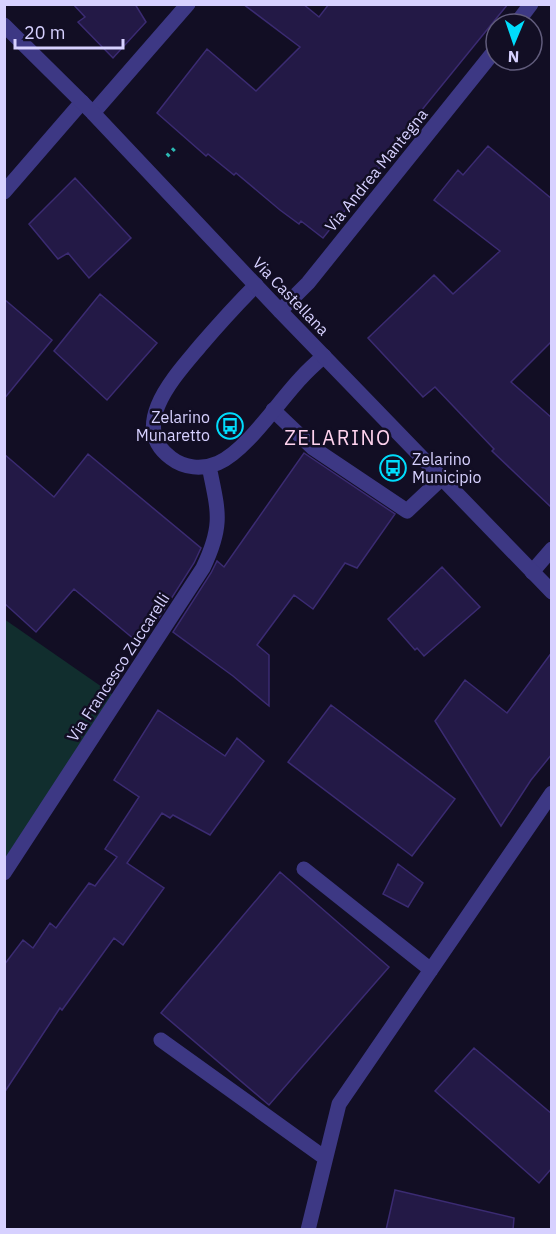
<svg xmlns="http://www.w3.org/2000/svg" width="556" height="1234" font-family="'IBM Plex Sans',sans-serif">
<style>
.green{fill:#112e2e}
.building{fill:#231946;stroke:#3b2b72;stroke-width:1.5}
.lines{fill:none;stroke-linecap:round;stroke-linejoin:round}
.path{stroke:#2cb8b3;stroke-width:4;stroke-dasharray:3 4.5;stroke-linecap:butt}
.service{stroke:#3d3884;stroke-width:15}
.minor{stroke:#3d3884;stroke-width:15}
.tertiary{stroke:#3d3884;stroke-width:15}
.labels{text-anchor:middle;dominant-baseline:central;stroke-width:5;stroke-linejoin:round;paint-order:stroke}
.street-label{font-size:16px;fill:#d7d1ff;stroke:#120e24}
.poi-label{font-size:16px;fill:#d7d1ff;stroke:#120e24;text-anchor:end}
.quarter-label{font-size:20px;letter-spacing:1.5px;fill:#ffd3ee;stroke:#120e24}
</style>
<rect width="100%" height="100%" fill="#120e24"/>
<path class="green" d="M 4,619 L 115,696 L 5,872 Z"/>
<path class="building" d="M 73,4 L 135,4 L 146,22 L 113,58 L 78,22 L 85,17 Z
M 243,4 L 303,4 L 319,17 L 329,4 L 508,4 L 377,165 L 380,167 L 323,238 L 301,221 L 299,224 L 280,210 L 236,173 L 234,175 L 208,154 L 206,156 L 157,113 L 207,49 L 256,91 L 300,47 Z
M 488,146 L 552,199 L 552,341 L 511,382 L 552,418 L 552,508 L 492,451 L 494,449 L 435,387 L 423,397 L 368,338 L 434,275 L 453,294 L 500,251 L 434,200 L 458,170 L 463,175 Z
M 75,178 L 131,238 L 89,278 L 68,253 L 58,259 L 29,224 Z
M 100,294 L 157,343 L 107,400 L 54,351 Z
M 4,299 L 52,340 L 4,399 Z
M 304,453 L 395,514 L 357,568 L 345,563 L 313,609 L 294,595 L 257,645 L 269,655 L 269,706 L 233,676 L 173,632 L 211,573 L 217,561 L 224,567 Z
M 4,454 L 54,497 L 88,454 L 201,548 L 194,563 L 157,621 L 153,618 L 135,640 L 74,589 L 36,632 L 4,603 Z
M 442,567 L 480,607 L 424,656 L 417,648 L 415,650 L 388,619 Z
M 552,652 L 552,754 L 531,780 L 501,826 L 435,721 L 465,680 L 507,713 Z
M 331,705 L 455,799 L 412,856 L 288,762 Z
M 158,710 L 225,756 L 237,738 L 264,761 L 210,835 L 173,815 L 170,818 L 162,813 L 127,863 L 164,888 L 123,945 L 114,938 L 62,1010 L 60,1008 L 4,1093 L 4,965 L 23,940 L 33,948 L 50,923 L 56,928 L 89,883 L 95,886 L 117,857 L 105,849 L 139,797 L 114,780 Z
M 398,864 L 423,883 L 408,907 L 383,894 Z
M 280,872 L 389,967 L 269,1105 L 161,1013 Z
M 474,1048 L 552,1114 L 552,1168 L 539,1183 L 435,1091 Z
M 395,1190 L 514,1218 L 513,1230 L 386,1230 Z"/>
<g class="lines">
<path class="path" d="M 167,156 L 176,147"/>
<path class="service" d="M 273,410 L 313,448 L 407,511 L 442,478"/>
<path class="minor" d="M 516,24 L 531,4
M 93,113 L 188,4
M 4,192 L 82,102
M 256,285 C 236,305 218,325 200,346 C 177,374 127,425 171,458 C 184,468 202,470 218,463 C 246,451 279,401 301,378 C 308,370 316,363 324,356
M 280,311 L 308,283 L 496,49
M 532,572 L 552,549
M 304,869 L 431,970
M 4,873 L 203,568 C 224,524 218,511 209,466
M 161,1040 L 325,1158
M 308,1230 L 339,1104 L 552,793"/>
<path class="tertiary" d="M 4,25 L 93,113 L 280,311 L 552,592"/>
</g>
<defs>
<g id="bus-ring" transform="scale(1.35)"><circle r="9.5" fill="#120e24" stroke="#00ddfc" stroke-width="1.5"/><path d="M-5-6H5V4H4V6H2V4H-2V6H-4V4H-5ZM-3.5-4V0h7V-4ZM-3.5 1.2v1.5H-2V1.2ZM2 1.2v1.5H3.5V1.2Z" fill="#00ddfc"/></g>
</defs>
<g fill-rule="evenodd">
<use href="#bus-ring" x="230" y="426"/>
<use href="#bus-ring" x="393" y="468"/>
</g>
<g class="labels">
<g class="street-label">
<text transform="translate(376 170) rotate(-51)">Via Andrea Mantegna</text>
<text transform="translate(291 296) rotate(46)">Via Castellana</text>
<text transform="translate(118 667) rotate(-57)">Via Francesco Zuccarelli</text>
</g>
<g class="poi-label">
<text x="210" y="417">Zelarino<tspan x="210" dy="18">Munaretto</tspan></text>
<text x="412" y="459" text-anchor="start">Zelarino<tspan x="412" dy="18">Municipio</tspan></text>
</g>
<g class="quarter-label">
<text x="338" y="437">ZELARINO</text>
</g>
</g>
<rect width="556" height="1234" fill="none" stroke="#d7d1ff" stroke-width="12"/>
<g transform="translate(514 42) rotate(182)"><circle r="28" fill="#120e24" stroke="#615c7c" stroke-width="1.5"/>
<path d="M0-4.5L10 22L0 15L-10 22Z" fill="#00ddfc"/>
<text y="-9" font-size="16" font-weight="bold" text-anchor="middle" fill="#d7d1ff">N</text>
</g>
<path d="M15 39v9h108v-9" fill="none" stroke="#d7d1ff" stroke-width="3"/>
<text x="24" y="39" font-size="18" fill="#d7d1ff" stroke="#120e24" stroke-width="4.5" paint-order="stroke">20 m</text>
</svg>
